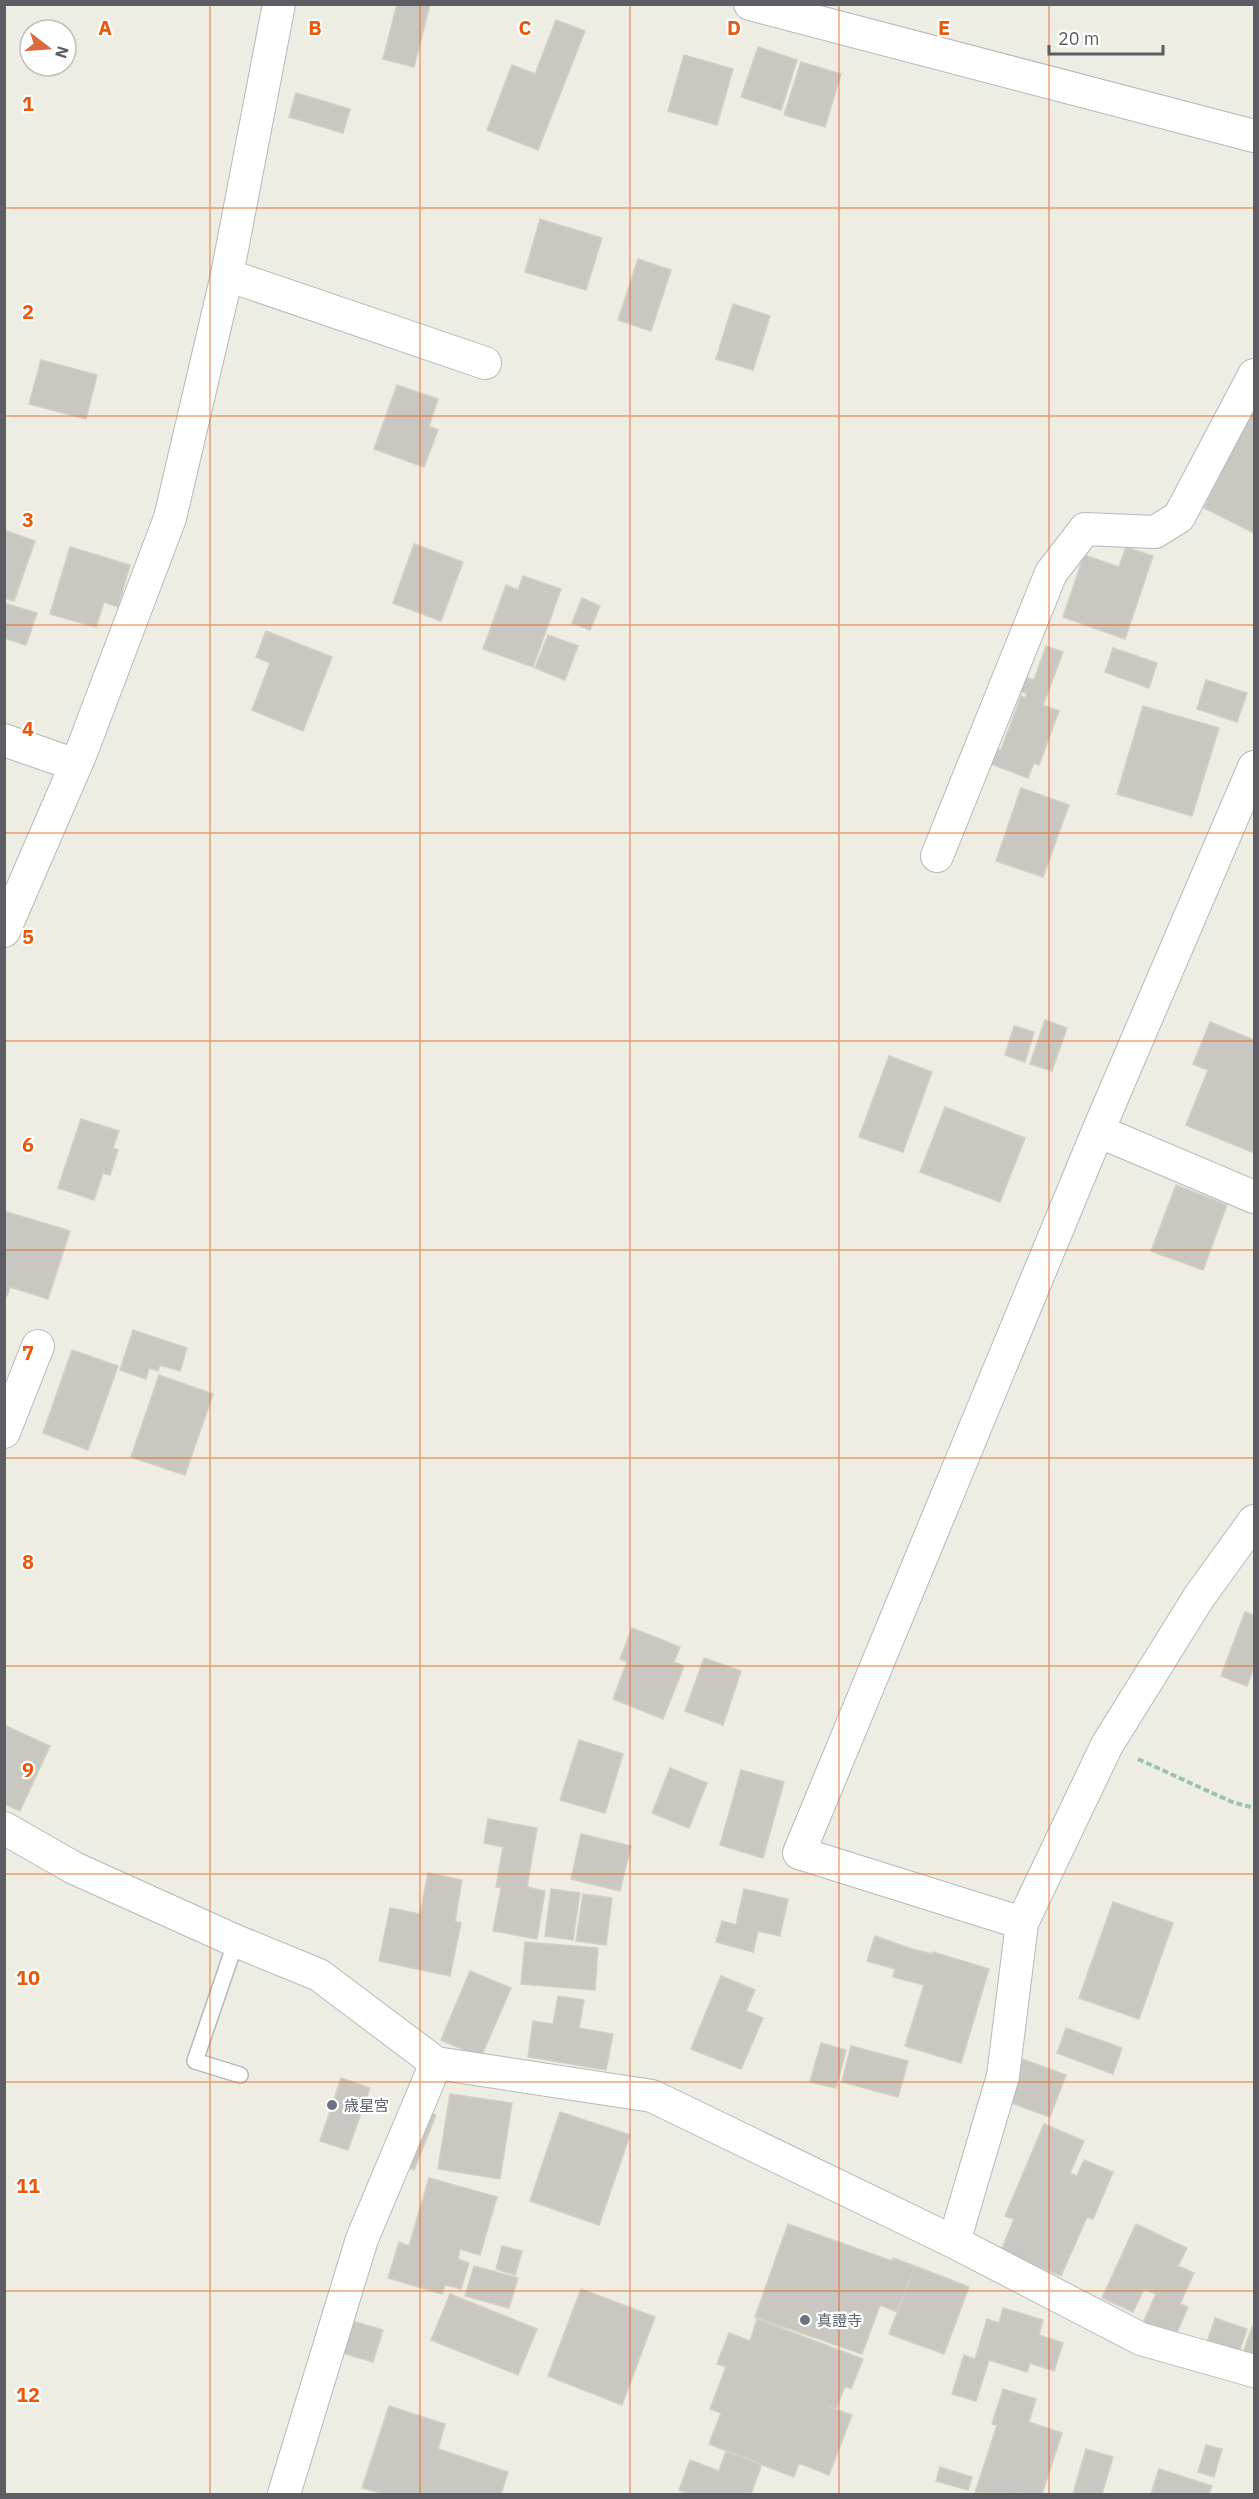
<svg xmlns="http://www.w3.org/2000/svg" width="1259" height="2499" font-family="'IBM Plex Sans','Noto Sans JP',sans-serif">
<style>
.building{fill:#c9c7c1;stroke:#d2d0c3;stroke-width:1.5}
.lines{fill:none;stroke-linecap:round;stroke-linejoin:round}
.service-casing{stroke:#b7b8bd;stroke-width:18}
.minor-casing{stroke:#b7b8bd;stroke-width:34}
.path{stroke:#9cc3b0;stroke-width:4;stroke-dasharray:6 3;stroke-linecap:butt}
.service{stroke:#fff;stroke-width:15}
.minor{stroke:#fff;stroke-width:32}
.grid{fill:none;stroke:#e8590c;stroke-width:1.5;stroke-opacity:0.55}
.worship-dot{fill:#6b7280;stroke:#fff;stroke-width:2}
.labels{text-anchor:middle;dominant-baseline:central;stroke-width:4.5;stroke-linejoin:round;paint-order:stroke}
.worship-label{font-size:15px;fill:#5b616d;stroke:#fff;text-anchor:start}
.grid-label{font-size:20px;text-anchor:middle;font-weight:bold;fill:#e8590c;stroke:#fff;stroke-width:4.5;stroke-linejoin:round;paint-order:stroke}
</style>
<rect width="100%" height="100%" fill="#edede4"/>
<path class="building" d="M 397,4 L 430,4 L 414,67 L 383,59 Z
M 556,20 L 585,31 L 538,150 L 487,130 L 512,65 L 535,74 Z
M 758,47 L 797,60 L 781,110 L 741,97 Z
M 684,55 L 733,69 L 717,125 L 668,111 Z
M 801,62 L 841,74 L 825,127 L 784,115 Z
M 296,93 L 350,109 L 343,133 L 289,117 Z
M 540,219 L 602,238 L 586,290 L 525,272 Z
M 638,259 L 671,270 L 651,331 L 618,320 Z
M 733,304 L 770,316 L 753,370 L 716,359 Z
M 41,360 L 97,375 L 86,419 L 29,404 Z
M 397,385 L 438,399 L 429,426 L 438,430 L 424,467 L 374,449 Z
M 1254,404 L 1254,533 L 1204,508 Z
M 4,530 L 35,541 L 14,601 L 4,598 Z
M 414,544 L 463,562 L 441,621 L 393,603 Z
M 70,547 L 130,565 L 118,607 L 104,602 L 96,627 L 50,614 Z
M 1126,547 L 1153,556 L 1125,639 L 1063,617 L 1084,555 L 1119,567 Z
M 523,576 L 561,589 L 533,667 L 483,649 L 506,585 L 518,590 Z
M 582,598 L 600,606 L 590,630 L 572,623 Z
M 4,603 L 37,613 L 26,645 L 4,638 Z
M 266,631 L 332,657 L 303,731 L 252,710 L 270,663 L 256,657 Z
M 548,635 L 578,646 L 565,680 L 535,668 Z
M 1046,646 L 1063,652 L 1043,705 L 1059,711 L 1039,765 L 1034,763 L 1028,778 L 991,764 L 997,749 L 1001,750 L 1021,696 L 1025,698 L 1027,694 L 1016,690 L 1021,675 L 1034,680 Z
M 1113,648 L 1157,663 L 1149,688 L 1105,672 Z
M 1206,680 L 1247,693 L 1237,722 L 1197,709 Z
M 1143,706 L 1219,728 L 1192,816 L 1117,794 Z
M 1021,788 L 1069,805 L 1043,877 L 996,861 Z
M 1045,1020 L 1067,1028 L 1052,1071 L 1030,1064 Z
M 1210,1022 L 1254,1040 L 1254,1153 L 1186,1125 L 1208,1070 L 1193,1064 Z
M 1014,1026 L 1034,1032 L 1025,1062 L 1005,1055 Z
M 889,1056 L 932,1072 L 903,1152 L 859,1137 Z
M 945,1107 L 1025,1138 L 1000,1202 L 920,1172 Z
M 81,1119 L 119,1131 L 113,1148 L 118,1150 L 110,1175 L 103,1173 L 94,1200 L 58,1188 Z
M 1176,1185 L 1227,1205 L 1203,1270 L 1151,1251 Z
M 4,1211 L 70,1231 L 48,1299 L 10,1287 L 7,1296 L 4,1296 Z
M 133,1330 L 187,1348 L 180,1371 L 160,1365 L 158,1371 L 149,1368 L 146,1379 L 120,1370 Z
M 72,1350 L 118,1366 L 88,1450 L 43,1433 Z
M 159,1375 L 213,1394 L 185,1475 L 131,1457 Z
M 1245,1612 L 1254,1615 L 1254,1666 L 1247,1686 L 1221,1676 Z
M 632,1628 L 680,1647 L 674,1662 L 684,1666 L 663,1719 L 613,1699 L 627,1662 L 620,1659 Z
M 704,1658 L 741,1671 L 723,1725 L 685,1711 Z
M 4,1725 L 50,1746 L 20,1811 L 4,1804 Z
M 579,1740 L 623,1754 L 605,1813 L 560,1800 Z
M 670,1768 L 707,1783 L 689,1828 L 652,1813 Z
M 741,1770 L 784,1782 L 763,1858 L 720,1845 Z
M 488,1819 L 537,1828 L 527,1887 L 545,1891 L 537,1939 L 493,1931 L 501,1888 L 496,1887 L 503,1847 L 484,1843 Z
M 581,1834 L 631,1846 L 620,1891 L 571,1879 Z
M 428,1873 L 462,1880 L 455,1921 L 461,1923 L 450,1976 L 379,1961 L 390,1908 L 420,1914 Z
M 551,1889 L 580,1893 L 573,1940 L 545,1936 Z
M 744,1889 L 788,1899 L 780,1936 L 758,1931 L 753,1952 L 716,1942 L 722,1921 L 736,1925 Z
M 583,1894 L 612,1898 L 606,1945 L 576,1941 Z
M 1113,1902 L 1173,1923 L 1139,2019 L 1079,1998 Z
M 875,1936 L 912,1949 L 933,1954 L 933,1952 L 989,1969 L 961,2063 L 905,2046 L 924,1985 L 893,1977 L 895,1969 L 867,1961 Z
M 525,1942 L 598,1948 L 595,1990 L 521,1984 Z
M 470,1971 L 511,1988 L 481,2057 L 441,2040 Z
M 721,1976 L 755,1990 L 746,2011 L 763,2018 L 741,2069 L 691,2049 Z
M 558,1996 L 584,2000 L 579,2028 L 613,2034 L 606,2070 L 528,2057 L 533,2021 L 553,2024 Z
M 1066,2028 L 1122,2048 L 1113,2074 L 1057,2053 Z
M 821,2043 L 846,2050 L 836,2088 L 810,2082 Z
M 851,2046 L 908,2061 L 898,2097 L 842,2082 Z
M 1022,2059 L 1066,2075 L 1050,2117 L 1006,2101 Z
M 341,2078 L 370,2088 L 348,2150 L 320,2141 Z
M 450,2094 L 512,2103 L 500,2179 L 438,2169 Z
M 420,2109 L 436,2115 L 414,2170 L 398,2164 Z
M 560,2112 L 630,2135 L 599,2225 L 530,2201 Z
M 1044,2124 L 1084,2141 L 1070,2173 L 1077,2176 L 1084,2160 L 1113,2172 L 1093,2219 L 1087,2217 L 1061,2276 L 1001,2251 L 1014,2219 L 1005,2216 Z
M 429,2178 L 497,2197 L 480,2255 L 460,2249 L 458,2259 L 469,2263 L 461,2289 L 445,2285 L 442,2294 L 388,2278 L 399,2242 L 409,2246 Z
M 788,2224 L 892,2261 L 893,2258 L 915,2266 L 897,2312 L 880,2305 L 862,2354 L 755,2317 Z
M 1136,2224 L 1187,2248 L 1178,2266 L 1194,2273 L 1180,2304 L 1188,2307 L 1175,2337 L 1143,2323 L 1156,2294 L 1144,2289 L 1133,2312 L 1102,2298 Z
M 502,2246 L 522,2251 L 515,2275 L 496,2269 Z
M 474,2266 L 518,2278 L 509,2308 L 465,2296 Z
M 915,2266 L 969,2287 L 944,2354 L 889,2334 Z
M 581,2289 L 655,2317 L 622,2405 L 548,2376 Z
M 450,2294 L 537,2329 L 518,2375 L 431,2340 Z
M 1003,2308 L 1043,2320 L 1039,2335 L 1063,2343 L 1054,2371 L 1030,2363 L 1027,2372 L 989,2360 L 976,2401 L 952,2394 L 964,2355 L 975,2359 L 987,2319 L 999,2323 Z
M 1215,2318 L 1247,2329 L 1238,2355 L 1206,2345 Z
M 757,2319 L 863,2359 L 851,2389 L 845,2386 L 836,2409 L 829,2407 L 852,2415 L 829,2475 L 799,2463 L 794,2477 L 709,2444 L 721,2413 L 710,2409 L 726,2367 L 717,2364 L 729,2333 L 750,2341 Z
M 349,2320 L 383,2330 L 373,2362 L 339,2352 Z
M 1252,2327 L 1254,2328 L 1254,2360 L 1242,2356 Z
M 1003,2389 L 1036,2399 L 1029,2422 L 1062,2433 L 1042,2494 L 975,2493 L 997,2425 L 992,2424 Z
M 389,2406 L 445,2424 L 438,2449 L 508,2472 L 501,2494 L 384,2494 L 362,2488 Z
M 1206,2445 L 1222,2449 L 1214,2477 L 1198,2472 Z
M 1086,2449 L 1113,2457 L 1102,2494 L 1073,2494 Z
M 726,2451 L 762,2464 L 751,2494 L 689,2494 L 679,2490 L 690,2460 L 719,2471 Z
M 940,2467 L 972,2477 L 968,2490 L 936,2481 Z
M 1159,2469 L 1212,2486 L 1209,2494 L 1151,2494 Z"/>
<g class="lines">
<g class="service-casing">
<path id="service" d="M 236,1941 L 195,2061 L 240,2075"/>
</g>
<g class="minor-casing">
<path id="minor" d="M 750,4 L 1254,136
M 227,275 L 485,363
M 4,740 L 76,765
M 1254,767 L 1098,1131 L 799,1853 L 1022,1923 L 1107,1745 L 1199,1597 L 1254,1521
M 937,856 L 1051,573 L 1085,529 L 1155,532 L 1179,517 L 1254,375
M 4,931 L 81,753 L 170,518 L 227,275 L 279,4
M 1098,1131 L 1254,1197
M 4,1432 L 38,1346
M 4,1828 L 74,1868 L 236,1941 L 319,1975 L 436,2063 L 652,2096 L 954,2242 L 1141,2339 L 1254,2371
M 954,2242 L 1003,2076 L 1022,1923
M 284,2494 L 362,2239 L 436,2063"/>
</g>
<path class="path" d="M 1138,1759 L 1232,1802 L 1254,1808"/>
<use href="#service" class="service"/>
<use href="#minor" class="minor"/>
</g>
<path class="grid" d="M 210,4 L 210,2494M 420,4 L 420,2494M 630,4 L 630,2494M 839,4 L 839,2494M 1049,4 L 1049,2494M 4,208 L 1254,208M 4,416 L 1254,416M 4,625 L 1254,625M 4,833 L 1254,833M 4,1041 L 1254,1041M 4,1250 L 1254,1250M 4,1458 L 1254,1458M 4,1666 L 1254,1666M 4,1874 L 1254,1874M 4,2082 L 1254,2082M 4,2291 L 1254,2291"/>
<g class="worship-dot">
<circle cx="332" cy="2105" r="6"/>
<circle cx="805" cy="2320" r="6"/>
</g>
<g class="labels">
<g class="worship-label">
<text x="344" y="2105">歳星宮</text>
<text x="817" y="2320">真證寺</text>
</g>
</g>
<g class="grid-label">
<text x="105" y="35">A</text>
<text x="315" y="35">B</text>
<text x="525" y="35">C</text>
<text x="734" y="35">D</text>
<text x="944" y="35">E</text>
<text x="28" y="111">1</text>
<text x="28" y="319">2</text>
<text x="28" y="527">3</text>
<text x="28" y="736">4</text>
<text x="28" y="944">5</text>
<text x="28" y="1152">6</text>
<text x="28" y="1360">7</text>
<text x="28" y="1569">8</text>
<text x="28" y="1777">9</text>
<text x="28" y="1985">10</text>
<text x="28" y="2193">11</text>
<text x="28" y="2402">12</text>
</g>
<rect width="1259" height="2499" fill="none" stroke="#5c5e63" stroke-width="12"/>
<g transform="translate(48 48) rotate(107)"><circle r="28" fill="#ffffff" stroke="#bebfc1" stroke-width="1.5"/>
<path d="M0-4.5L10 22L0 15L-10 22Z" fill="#da6a3e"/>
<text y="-9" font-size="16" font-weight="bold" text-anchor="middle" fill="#5c5e63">N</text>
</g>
<path d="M1049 45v9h114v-9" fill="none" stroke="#5c5e63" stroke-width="3"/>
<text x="1058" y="45" font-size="18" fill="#5c5e63" stroke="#ffffff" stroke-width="4.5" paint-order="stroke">20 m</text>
</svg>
